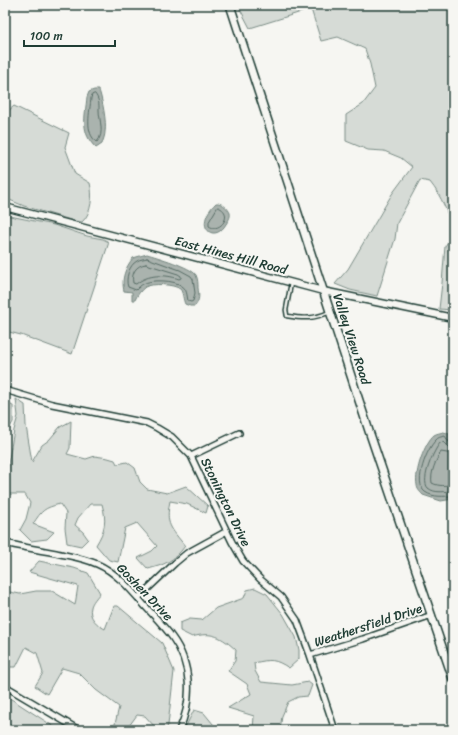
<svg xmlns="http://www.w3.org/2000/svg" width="458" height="735" font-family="Sriracha,sans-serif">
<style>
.green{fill:#d6dbd6;stroke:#7a8c85}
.water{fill:#aab3ae;stroke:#72847d}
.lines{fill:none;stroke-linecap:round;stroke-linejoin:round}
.shore{stroke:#576c65;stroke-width:1}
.service-casing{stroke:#1f3d34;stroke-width:5.5}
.minor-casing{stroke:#1f3d34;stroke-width:8}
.tertiary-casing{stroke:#1f3d34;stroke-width:9}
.secondary-casing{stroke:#1f3d34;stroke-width:10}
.service{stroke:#f6f6f2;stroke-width:2.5}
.minor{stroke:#f6f6f2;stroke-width:5}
.tertiary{stroke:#f6f6f2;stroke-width:6}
.secondary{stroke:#f6f6f2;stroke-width:7}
.labels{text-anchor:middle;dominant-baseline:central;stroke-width:4;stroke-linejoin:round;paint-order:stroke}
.street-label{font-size:13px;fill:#1f3d34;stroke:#f6f6f2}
</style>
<rect width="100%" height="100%" fill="#f6f6f2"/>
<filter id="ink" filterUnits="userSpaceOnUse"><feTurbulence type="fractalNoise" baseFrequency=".025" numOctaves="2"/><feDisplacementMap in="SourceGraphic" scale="8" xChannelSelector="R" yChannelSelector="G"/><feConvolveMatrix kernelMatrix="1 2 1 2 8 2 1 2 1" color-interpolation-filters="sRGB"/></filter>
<g filter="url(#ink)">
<path class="green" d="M 247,5 L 453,5 L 453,231 C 448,213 442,197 430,182 L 420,180 L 397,223 L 395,239 L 377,296 L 350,290 L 335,284 L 348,269 L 392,194 L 412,167 L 401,158 L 384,151 L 368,150 L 346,141 L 346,115 L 363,104 L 375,88 L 370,64 L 365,49 L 338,37 L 321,41 L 311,9 L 250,28 L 240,9 Z
M 14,106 L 69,133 L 65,147 L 75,174 L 90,183 C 93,195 92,213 82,222 L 74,221 L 24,206 L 5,198 L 5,116 L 7,112 Z
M 5,215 L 54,225 L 87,236 L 103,239 L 109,242 L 72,354 L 21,335 L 5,331 Z
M 453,235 L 453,307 L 452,310 L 439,309 L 442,283 L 445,246 Z
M 16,399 L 25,405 L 26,426 L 32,462 L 42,445 L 49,440 L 60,427 L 71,421 L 70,448 L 67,454 L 86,459 L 95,456 L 108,458 L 115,460 L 117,464 L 127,462 L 135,468 L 140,482 L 147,489 L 167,493 L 186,486 L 208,506 L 206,513 L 187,504 L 170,501 C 165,525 171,528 185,546 C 174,561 164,565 148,569 L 138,558 L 152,551 L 157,546 L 137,523 L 125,528 L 118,562 L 109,560 L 96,545 C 105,530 107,522 102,504 L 90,504 L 78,518 L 75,525 L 83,532 L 88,539 L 81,546 L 67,543 L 65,528 L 66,513 L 60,504 C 44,508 42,510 33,524 L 54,532 L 47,539 L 31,541 L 20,530 L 26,519 L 30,503 L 25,494 L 5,494 L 5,482 L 14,430 L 18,416 Z
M 5,402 L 13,406 L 13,422 L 5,436 Z
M 39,561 L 74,568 L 88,573 L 100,593 C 97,597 92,602 91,607 C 88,617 97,625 105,629 L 114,606 L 118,606 L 162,643 L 174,671 L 168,725 L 166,730 L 152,730 L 155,727 L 145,716 L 137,715 L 126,730 L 115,730 L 115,724 L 119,707 L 96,690 L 79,673 L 62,668 L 47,694 L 35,686 L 43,673 L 37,653 L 26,647 L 16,667 L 6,667 L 7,642 L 5,640 L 5,591 L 20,594 L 36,591 L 52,591 L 75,605 L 78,586 L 29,572 Z
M 255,588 L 267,594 L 283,614 L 296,637 L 299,650 L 299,659 L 289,668 C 275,659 271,659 254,663 L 255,671 L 261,682 L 292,685 L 308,682 L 312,685 L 308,696 L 298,697 L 288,702 L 282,716 L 280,730 L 253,730 L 254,716 L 228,708 L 251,694 L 247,684 L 228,671 L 235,661 L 236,650 C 222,637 212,631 192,637 L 180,631 L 180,623 L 190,619 L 202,620 L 216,608 L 244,598 L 247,590 Z
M 5,695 L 59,730 L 5,730 Z
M 194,710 L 204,713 L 218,730 L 184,730 Z"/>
<path class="water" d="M 94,90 L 99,90 C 102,99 107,122 105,132 C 105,136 103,140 102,144 L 96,148 C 80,132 85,118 87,97 L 89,92 Z
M 216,203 L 218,203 C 223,204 228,208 230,213 C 231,217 228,221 226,224 C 214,245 192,226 216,203 Z
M 147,254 C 157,257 191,267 196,275 C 198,279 198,284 198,288 C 199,295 200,300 195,306 L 190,306 L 185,304 C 183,300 183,292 180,289 C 174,284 152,283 145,287 C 141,290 137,295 135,300 L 132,300 L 132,292 L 124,291 C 121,279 125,268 133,258 Z
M 443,432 L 448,433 L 453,441 L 453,499 L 441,501 L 423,495 C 420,492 417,489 417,485 C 414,473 425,442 434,435 C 437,433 441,433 443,432 Z"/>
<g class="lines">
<path class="shore" d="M 95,94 C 99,99 99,103 99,110 C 99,120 105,133 97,142 C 84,133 90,112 91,98 L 92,95 Z
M 218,207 C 235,213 220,234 209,226 L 209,222 Z
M 147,258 L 180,270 L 191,276 L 193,279 L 195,293 L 193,301 L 191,302 L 188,301 C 187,296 187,289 182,286 C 175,280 151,279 143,284 C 141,285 138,288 136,290 L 128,287 C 125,279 129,265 137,261 C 140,259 144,259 147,258 Z
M 146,264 L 178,274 L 181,276 L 181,278 L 179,279 C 165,274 148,274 136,284 L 133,283 C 131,273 136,265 146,264 Z
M 453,443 L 449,442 L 445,436 C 441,437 438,437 436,440 C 427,448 413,483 425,492 C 434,498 444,496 453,496
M 453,448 L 447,446 L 443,442 L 440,443 C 434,450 420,480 428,488 C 435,494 445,491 453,491
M 453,454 L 441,452 C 436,460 430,473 432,483 C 440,487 445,485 453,485"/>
<g class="service-casing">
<path id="service" d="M 291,283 L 286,310 L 287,316 C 305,319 313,319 330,312"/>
</g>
<g class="minor-casing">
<path id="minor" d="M 5,390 L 52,404 L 147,423 L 157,428 L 172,437 L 191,456 L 232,542 L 243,561 L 260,579 L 281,597 L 297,620 L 310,655 L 335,730
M 191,456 L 239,433
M 5,543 C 22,547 39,550 56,553 C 69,556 84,558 97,564 C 116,572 131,590 144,605 C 154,616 164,626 172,637 C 192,664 193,701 179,730
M 138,598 L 175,563 L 187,553 L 227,531
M 310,655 L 363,639 L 432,615
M 5,686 L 79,730"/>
</g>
<g class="tertiary-casing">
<path id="tertiary" d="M 5,207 L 323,291 L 453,318"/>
</g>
<g class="secondary-casing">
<path id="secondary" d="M 230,5 L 369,431 L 453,679"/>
</g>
<use href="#service" class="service"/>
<use href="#minor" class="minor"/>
<use href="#tertiary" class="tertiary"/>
<use href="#secondary" class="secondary"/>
</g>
</g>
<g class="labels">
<g class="street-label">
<text transform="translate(231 255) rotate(15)">East Hines Hill Road</text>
<text transform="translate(352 339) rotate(72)">Valley View Road</text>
<text transform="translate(226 502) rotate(64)">Stonington Drive</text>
<text transform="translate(145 592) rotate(46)">Goshen Drive</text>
<text transform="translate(368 625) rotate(-18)">Weathersfield Drive</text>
</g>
</g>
<rect width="458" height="735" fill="none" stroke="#f6f6f2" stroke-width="20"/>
<rect x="10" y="10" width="438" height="715" fill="none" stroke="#1f3d34" stroke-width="1.5" filter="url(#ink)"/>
<path d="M24 40v6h91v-6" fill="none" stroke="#1f3d34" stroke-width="2"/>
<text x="30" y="40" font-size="12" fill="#1f3d34" stroke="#f6f6f2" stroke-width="3" paint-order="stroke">100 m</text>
</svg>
